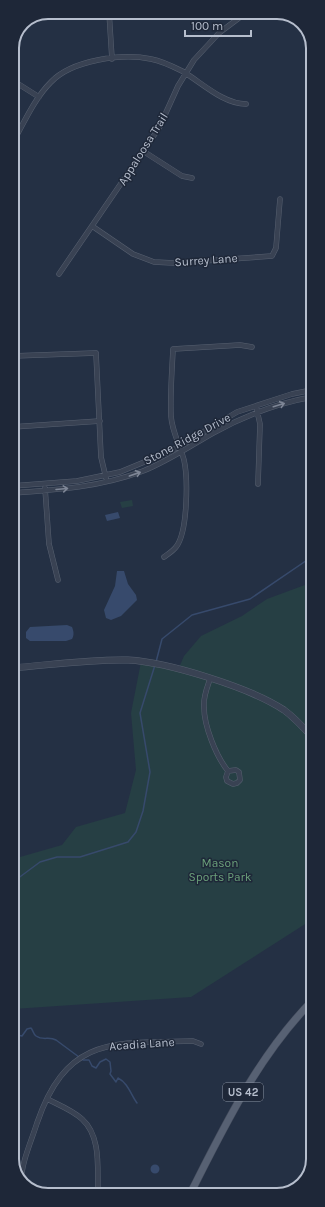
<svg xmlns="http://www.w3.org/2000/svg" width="325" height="1207" font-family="Karla,sans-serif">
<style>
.green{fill:#263f44}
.water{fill:#374a6c}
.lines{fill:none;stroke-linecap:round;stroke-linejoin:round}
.stream{stroke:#374a6c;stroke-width:1.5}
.minor-casing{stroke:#576070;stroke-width:5.5}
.tertiary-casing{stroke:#576070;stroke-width:7}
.primary-casing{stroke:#434b5c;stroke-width:8}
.minor{stroke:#394253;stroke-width:4.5}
.tertiary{stroke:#394253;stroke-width:6}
.primary{stroke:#576173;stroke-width:7}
.oneway{stroke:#7e8696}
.labels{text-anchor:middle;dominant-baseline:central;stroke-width:3;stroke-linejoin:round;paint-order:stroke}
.shield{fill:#1e2738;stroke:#8891a0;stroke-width:1}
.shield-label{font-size:11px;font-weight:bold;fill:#b6becd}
.street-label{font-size:12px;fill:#b6becd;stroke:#1e2738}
.park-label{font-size:12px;fill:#6ba07a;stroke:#1e2738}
.rim{fill:none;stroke:#b6becd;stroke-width:2}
</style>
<rect width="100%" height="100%" fill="#243044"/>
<path class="green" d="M 132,500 L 133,506 L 122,508 L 120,502 Z
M 313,582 L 313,919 L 191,997 L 13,1009 L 13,859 L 62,845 L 76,827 L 125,813 L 136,770 L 131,713 L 141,662 L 178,670 L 184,656 L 201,636 L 242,616 L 267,599 Z"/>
<path class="water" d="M 118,512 L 120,518 L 107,521 L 105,515 Z
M 117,571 L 124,571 L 128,584 L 136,595 L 137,600 L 121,616 L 111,620 L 106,618 L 104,610 L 115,586 Z
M 67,625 L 72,627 C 74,632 74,635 72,639 L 66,641 L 30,641 L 26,638 L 26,632 L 30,627 Z
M150.5 1169a4.5 4.5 0 1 1 9 0a4.5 4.5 0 1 1-9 0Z"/>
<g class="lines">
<path class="stream" d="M 156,662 L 162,639 L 192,615 L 250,599 L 313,556
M 13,882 L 40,862 L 57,857 L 80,857 L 128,842 L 136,832 L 143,811 L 150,772 L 140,713 L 155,665
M 13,1042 L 17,1035 L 22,1036 L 27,1029 L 31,1028 C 33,1030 33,1034 36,1036 C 43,1041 49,1036 56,1040 L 83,1060 L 89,1060 L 92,1066 L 96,1068 L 100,1062 L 106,1059 L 110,1062 L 111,1071 L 110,1074 L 116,1082 L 118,1078 C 128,1083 131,1095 137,1103"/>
<g class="minor-casing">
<path id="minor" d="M 109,12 L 112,59
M 12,80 L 39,97
M 12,144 C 24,123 34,99 51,82 C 72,60 122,53 151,59 C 162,61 172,66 182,71 C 201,82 223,104 246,104
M 143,151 L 182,176 L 192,178
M 92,226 L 133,254 L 154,262 L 174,263 L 272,256 L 276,248 L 280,199
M 59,274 L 159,128 L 178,86 L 194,60 L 219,33 L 247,12
M 12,356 L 96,353 L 101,457 L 106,478
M 256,406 L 260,424 L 258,484
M 12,427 L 100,421
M 12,486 L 77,481 L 120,472 L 171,451 L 237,412 L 292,394 L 312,390
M 45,488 L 49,544 L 58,580
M 12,493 C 57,490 101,487 143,471 C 168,461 190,446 213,433 C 244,416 278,403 312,397
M 164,557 C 168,554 173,551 176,547 C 188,532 188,478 184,460 C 180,445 172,432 171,416 C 170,394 172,371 173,349 L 240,345 L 252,347
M 210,679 C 207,688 203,697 204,707 C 204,726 216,756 228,771 L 226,777 L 227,781 L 233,784 L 237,783 L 240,780 L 239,772 L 236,770 L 228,771
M 47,1099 C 59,1105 72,1110 82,1119 C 102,1137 97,1170 98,1195
M 21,1181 C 22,1161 31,1142 37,1123 C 67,1035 115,1043 193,1041 L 201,1044"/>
</g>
<g class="tertiary-casing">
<path id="tertiary" d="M 12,668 C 50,665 90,659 128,660 C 168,662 251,688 284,710 C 295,718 304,728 313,738"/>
</g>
<g class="primary-casing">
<path id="primary" d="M 190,1194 C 225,1125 258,1056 313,1000"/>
</g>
<use href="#minor" class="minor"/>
<use href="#tertiary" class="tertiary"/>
<use href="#primary" class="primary"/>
</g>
<defs><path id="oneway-shaft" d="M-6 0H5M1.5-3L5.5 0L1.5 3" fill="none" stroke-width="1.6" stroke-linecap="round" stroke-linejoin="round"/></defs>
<g class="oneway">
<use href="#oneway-shaft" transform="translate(279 405) rotate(-17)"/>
<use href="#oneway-shaft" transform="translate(135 474) rotate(-19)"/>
<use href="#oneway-shaft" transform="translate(62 489) rotate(-5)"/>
</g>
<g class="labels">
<rect class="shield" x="223" y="1083" width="40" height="18" rx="3"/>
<g class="shield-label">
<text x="243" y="1092">US 42</text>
</g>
<g class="street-label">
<text transform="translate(143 149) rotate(-58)">Appaloosa Trail</text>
<text transform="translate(206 260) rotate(-4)">Surrey Lane</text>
<text transform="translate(187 439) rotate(-28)">Stone Ridge Drive</text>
<text transform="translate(142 1044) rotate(-4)">Acadia Lane</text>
</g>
<g class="park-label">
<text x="220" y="863">Mason<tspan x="220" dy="14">Sports Park</tspan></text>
</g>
</g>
<path d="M0 0H325V1207H0ZM48 19H277A29 29 0 0 1 306 48V1159A29 29 0 0 1 277 1188H48A29 29 0 0 1 19 1159V48A29 29 0 0 1 48 19Z" fill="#1e2738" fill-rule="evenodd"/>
<path class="rim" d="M48 19H277A29 29 0 0 1 306 48V1159A29 29 0 0 1 277 1188H48A29 29 0 0 1 19 1159V48A29 29 0 0 1 48 19Z"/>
<path d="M185 30v6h66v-6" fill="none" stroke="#b6becd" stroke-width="2"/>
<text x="191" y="30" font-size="12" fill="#b6becd" stroke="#1e2738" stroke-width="3" paint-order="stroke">100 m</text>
</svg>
